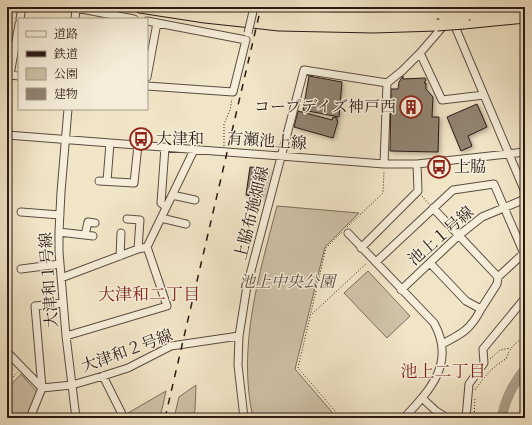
<svg xmlns="http://www.w3.org/2000/svg" width="532" height="425" font-family="'Libre Bodoni','Noto Serif JP',serif">
<style>
.green{fill:#cfc2a8;stroke:#7c6e5e}
.lines{fill:none;stroke-linecap:round;stroke-linejoin:round}
.river{stroke:#ada08a;stroke-width:10}
.building{fill:#918371;stroke:#291913;filter:url(#shadow)}
.minor-casing{stroke:#5b4c40;stroke-width:9}
.highway-casing{stroke:#291913;stroke-width:13}
.path{stroke:#291913;stroke-width:1;stroke-dasharray:1 2;stroke-linecap:butt}
.minor{stroke:#f6eedb;stroke-width:7}
.highway{stroke:#f1e5c7;stroke-width:11}
.rail{stroke:#291913;stroke-width:1.5;stroke-dasharray:7 7;stroke-linecap:butt}
.minor-bridge-casing{stroke:#5b4c40;stroke-width:9;stroke-linecap:butt}
.highway-bridge-casing{stroke:#291913;stroke-width:13;stroke-linecap:butt}
.minor-bridge{stroke:#f6eedb;stroke-width:7}
.highway-bridge{stroke:#f1e5c7;stroke-width:11}
.labels{text-anchor:middle;dominant-baseline:central;stroke-width:3;stroke-linejoin:round;paint-order:stroke}
.poi-label{font-size:16px;fill:#291913;stroke:#f6eedb;text-anchor:start}
.street-label{font-size:16px;fill:#291913;stroke:#f6eedb}
.park-label{font-size:16px;font-style:italic;fill:#5b4c40;stroke:#f6eedb}
.neighbourhood-label{font-size:17px;fill:#7a1f14;stroke:#f6eedb}
</style>
<defs>
<filter id="shadow"><feDropShadow dx="2" dy="2" stdDeviation="2" flood-color="#0004"/></filter>
</defs>
<rect width="100%" height="100%" fill="#f1e5c7"/>
<filter id="stains"><feTurbulence type="fractalNoise" baseFrequency=".005" numOctaves="4"/><feColorMatrix values="0 0 0 0 .2 0 0 0 0 .09 0 0 0 0 .02 0 0 0 .5 -.17"/></filter>
<radialGradient id="worn" r=".72"><stop offset=".6" stop-color="#630" stop-opacity="0"/><stop offset="1" stop-color="#630" stop-opacity=".3"/></radialGradient>
<path class="green" d="M 277,206 L 359,213 L 325,247 L 295,369 L 332,412 L 326,418 L 253,418 C 237,347 259,275 277,206 Z
M 368,271 L 410,316 L 387,338 L 344,293 Z
M 21,374 L 38,393 L 28,418 L 7,418 L 7,389 Z
M 196,385 L 195,410 L 192,418 L 174,418 L 179,397 Z
M 166,391 L 160,418 L 130,418 L 128,413 Z"/>
<g class="lines">
<path class="river" d="M 502,418 C 504,401 514,382 525,369"/>
</g>
<path class="building" d="M 309,76 L 342,82 L 339,117 L 303,110 Z
M 403,76 L 403,79 L 425,78 L 426,80 L 424,83 L 426,83 L 426,89 L 433,97 L 432,117 L 439,117 L 438,152 L 390,151 L 391,89 L 398,89 L 399,82 Z
M 477,104 L 487,127 L 468,136 L 472,146 L 461,151 L 447,117 Z
M 298,111 L 332,120 L 333,117 L 337,118 L 337,121 L 338,121 L 333,138 L 294,127 Z
M 250,167 L 268,169 L 261,198 L 246,195 Z"/>
<g class="lines">
<g class="minor-casing">
<path id="minor" d="M 453,7 L 451,17 L 525,192
M 20,19 L 22,7
M 75,19 L 76,8 L 134,19
M 147,21 L 246,40 L 233,92 L 147,86
M 19,24 L 10,75 L 19,76
M 420,53 L 446,23
M 147,77 L 157,23
M 387,83 L 402,71 L 420,53 L 442,100 L 484,95
M 68,109 L 61,192 L 59,232 L 59,252 L 66,336 L 76,418
M 7,135 L 384,164 L 417,164 L 525,152
M 165,147 L 161,203 L 166,207
M 384,164 L 387,83
M 99,181 L 134,183 L 138,145
M 107,181 L 110,143
M 172,195 L 195,200
M 433,208 L 498,277
M 21,212 L 60,215
M 161,218 L 186,224
M 127,219 L 140,220 L 138,249
M 59,232 L 93,236
M 348,233 L 434,323 C 456,363 430,390 404,418
M 85,235 L 88,222 L 95,223
M 361,248 L 418,191 L 417,164
M 120,256 L 121,233
M 376,262 L 453,190 L 494,184 L 525,256
M 430,263 L 466,301 L 481,309 L 497,284 L 498,277 L 524,253
M 21,269 L 60,264
M 61,278 L 138,249 L 147,247 L 194,150
M 401,290 L 458,236 L 482,217 L 525,199
M 66,336 L 167,306 L 147,247
M 442,344 C 462,334 471,329 481,309
M 7,352 L 42,388 L 72,385 L 103,376 L 128,368 L 171,346 L 239,336
M 103,376 L 124,418
M 422,398 L 436,411 L 447,418
M 30,418 L 42,388 L 35,306 L 63,303
M 244,418 L 238,365 L 239,336 L 247,286 L 304,70 L 387,83
M 466,418 L 469,384 L 484,363 L 483,349 L 525,298"/>
</g>
<g class="highway-casing">
<path id="highway" d="M 140,7 L 205,17 L 279,25 L 373,27 L 437,25
M 195,7 C 277,20 361,19 444,16
M 470,14 L 525,9
M 464,23 L 525,17"/>
</g>
<path class="path" d="M 224,146 L 224,124 L 230,110 L 232,99
M 422,196 L 429,204
M 347,227 L 383,193 L 384,171
M 312,314 L 367,263
M 490,359 L 500,350 L 510,348
M 7,383 L 18,372
M 475,390 C 483,378 493,366 506,359 C 510,348 514,343 525,337
M 330,418 L 336,413
M 341,418 L 298,368 L 326,248 L 342,232
M 474,418 L 475,397"/>
<use href="#minor" class="minor"/>
<use href="#highway" class="highway"/>
<path class="rail" d="M 165,418 L 261,7"/>
<g class="minor-bridge-casing">
<path id="minor-bridge" d="M 248,33 L 254,7"/>
</g>
<g class="highway-bridge-casing">
<path id="highway-bridge" d="M 444,16 L 470,14
M 437,25 L 464,23"/>
</g>
<use href="#minor-bridge" class="minor-bridge"/>
<use href="#highway-bridge" class="highway-bridge"/>
</g>
<defs>
<g id="building-ring" transform="scale(1.15)"><circle r="9.5" fill="#f6eedb" stroke="#8f2418" stroke-width="1.5"/><path d="M-4-6H4V6H1V3H-1V6H-4ZM-2.5-4.3h1.7v1.8h-1.7ZM.8-4.3h1.7v1.8H.8ZM-2.5-1h1.7V.8h-1.7ZM.8-1h1.7V.8H.8Z" fill="#8f2418"/></g>
<g id="bus-ring" transform="scale(1.15)"><circle r="9.5" fill="#f6eedb" stroke="#8f2418" stroke-width="1.5"/><path d="M-5-6H5V4H4V6H2V4H-2V6H-4V4H-5ZM-3.5-4V0h7V-4ZM-3.5 1.2v1.5H-2V1.2ZM2 1.2v1.5H3.5V1.2Z" fill="#8f2418"/></g>
</defs>
<g fill-rule="evenodd">
<use href="#building-ring" x="411" y="107"/>
<use href="#bus-ring" x="141" y="139"/>
<use href="#bus-ring" x="439" y="167"/>
</g>
<g class="labels">
<g class="poi-label">
<text x="396" y="107" text-anchor="end">コープデイズ神戸西</text>
<text x="156" y="139">大津和</text>
<text x="454" y="167">上脇</text>
</g>
<g class="street-label">
<text transform="translate(267 141) rotate(4)">有瀬池上線</text>
<text transform="translate(252 213) rotate(-76)">上脇布施畑線</text>
<text transform="translate(441 236) rotate(-41)">池上１号線</text>
<text transform="translate(49 280) rotate(-94)">大津和１号線</text>
<text transform="translate(127 351) rotate(-20)">大津和２号線</text>
</g>
<g class="park-label">
<text x="287" y="282">池上中央公園</text>
</g>
<g class="neighbourhood-label">
<text x="149" y="295">大津和二丁目</text>
<text x="443" y="372">池上二丁目</text>
</g>
</g>
<rect width="532" height="425" fill="none" stroke="#f1e5c7" stroke-width="24"/>
<rect x="8" y="8" width="516" height="409" fill="none" stroke="#291913" stroke-width="2"/>
<rect x="12" y="12" width="508" height="401" fill="none" stroke="#291913"/>
<rect x="18" y="18" width="130" height="92" fill="#f6eedb" stroke="#a4998b"/>
<rect x="26" y="31" width="20" height="6" fill="#f6eedb" stroke="#a4998b"/>
<text x="54" y="38" font-size="12" fill="#291913">道路</text>
<rect x="26" y="51" width="20" height="6" fill="#291913" stroke="#a4998b"/>
<text x="54" y="58" font-size="12" fill="#291913">鉄道</text>
<rect x="26" y="68" width="20" height="12" fill="#cfc2a8" stroke="#a4998b"/>
<text x="54" y="78" font-size="12" fill="#291913">公園</text>
<rect x="26" y="88" width="20" height="12" fill="#918371" stroke="#a4998b"/>
<text x="54" y="98" font-size="12" fill="#291913">建物</text>
<rect width="100%" height="100%" filter="url(#stains)"/>
<rect width="100%" height="100%" fill="url(#worn)"/>
</svg>
